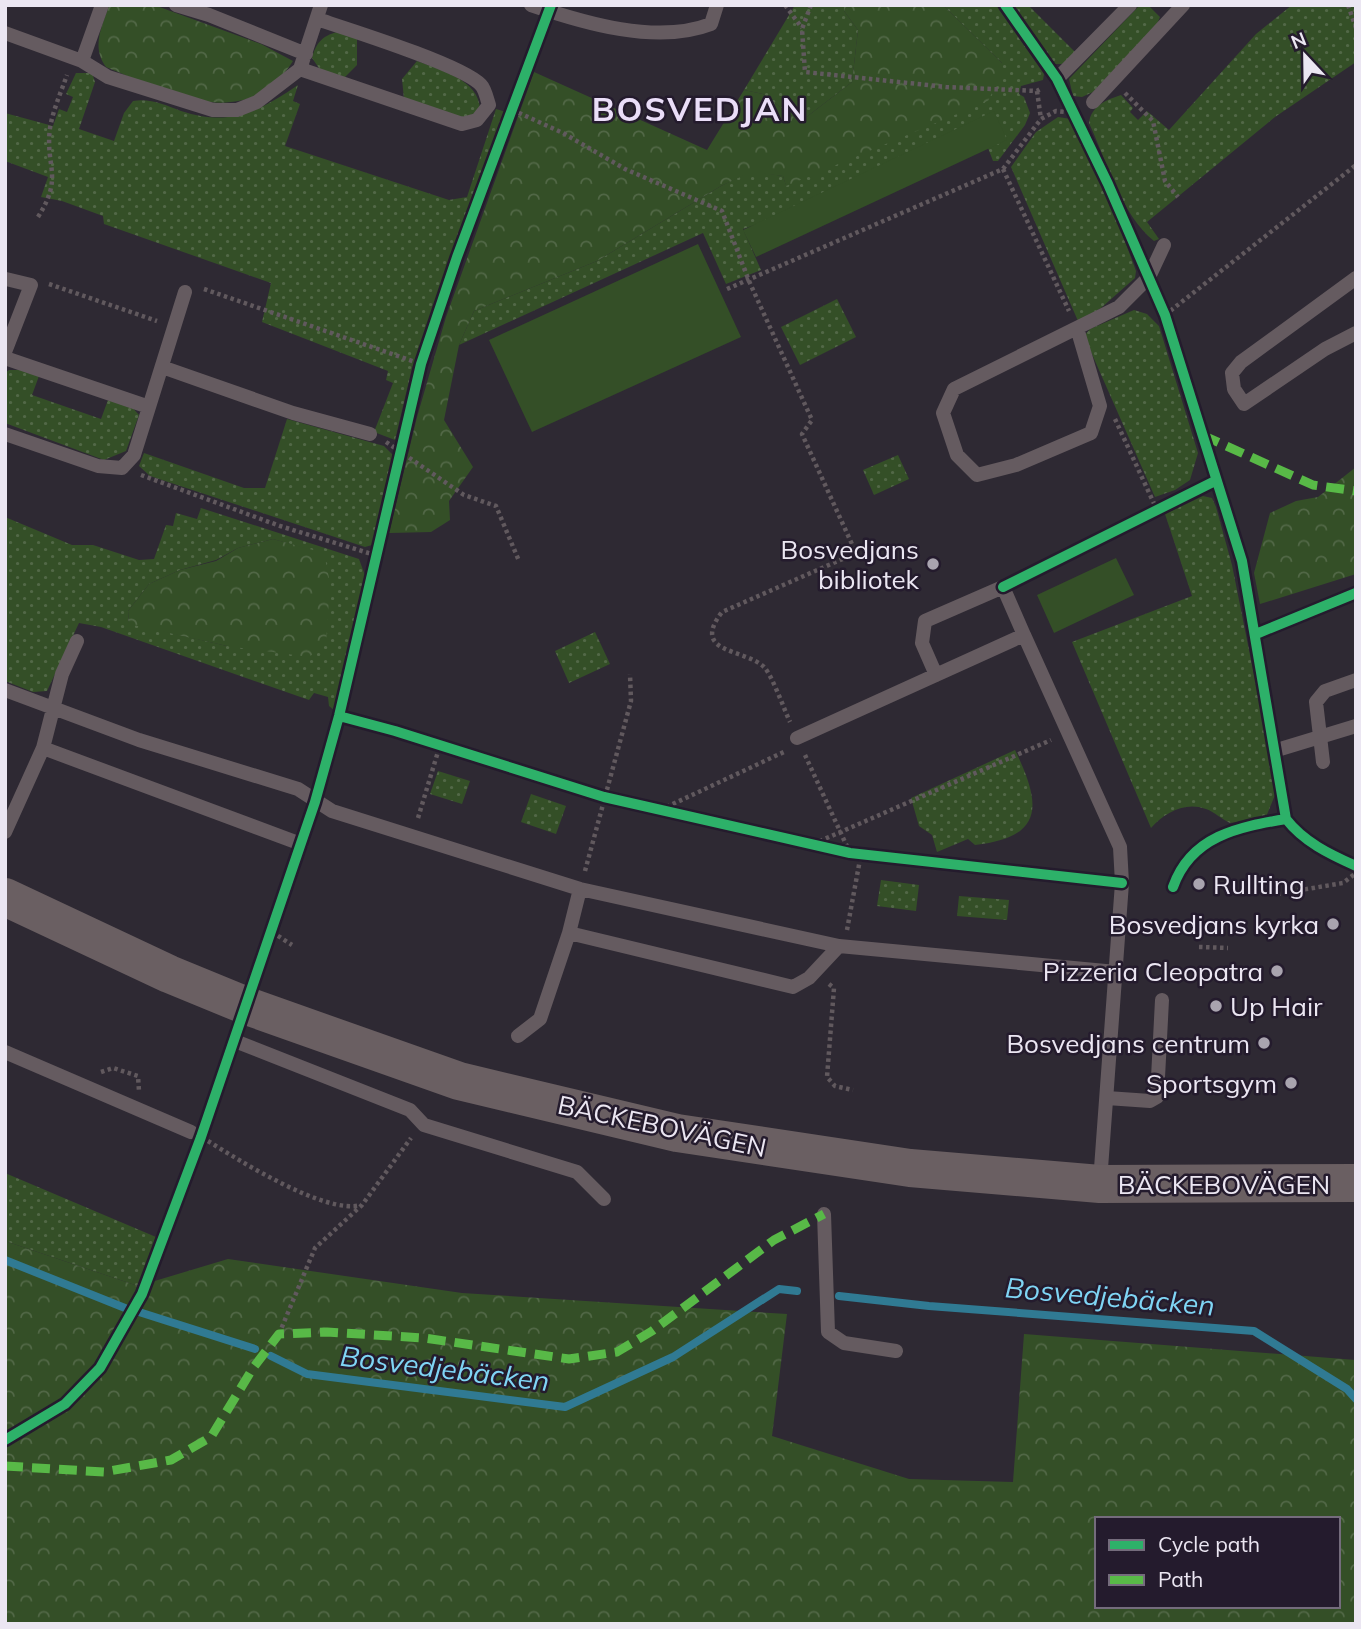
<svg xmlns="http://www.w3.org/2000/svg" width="1361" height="1629" font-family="Mulish,sans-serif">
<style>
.grass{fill:url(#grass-dots);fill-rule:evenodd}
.forest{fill:url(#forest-crowns);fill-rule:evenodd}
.garden{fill:#344f27}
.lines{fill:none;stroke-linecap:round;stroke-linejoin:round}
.stream{stroke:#307a93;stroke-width:8}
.path{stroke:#61595e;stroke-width:4.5;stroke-dasharray:3.5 3.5;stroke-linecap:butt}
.lane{stroke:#655b60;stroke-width:14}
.secondary{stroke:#6a5f62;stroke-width:38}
.quiet{stroke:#58b947;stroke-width:9;stroke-dasharray:18 9;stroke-linecap:butt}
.cycleway-casing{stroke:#241b2d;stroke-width:15}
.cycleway{stroke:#2db169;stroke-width:10}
.poi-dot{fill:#a9a4af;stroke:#241b2d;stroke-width:2.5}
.labels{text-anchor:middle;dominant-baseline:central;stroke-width:5;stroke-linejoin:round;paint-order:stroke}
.poi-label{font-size:26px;fill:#ebe6f2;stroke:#241b2d;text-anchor:end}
.street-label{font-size:26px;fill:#ebe6f2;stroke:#241b2d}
.water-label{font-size:28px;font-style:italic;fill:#7fd5f4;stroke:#241b2d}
.district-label{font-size:33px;font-weight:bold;letter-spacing:2px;fill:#eadef8;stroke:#241b2d}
</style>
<defs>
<pattern id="grass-dots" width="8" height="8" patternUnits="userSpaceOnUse" patternTransform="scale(1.75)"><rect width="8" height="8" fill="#344f27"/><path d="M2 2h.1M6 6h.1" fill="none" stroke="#526847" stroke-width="1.8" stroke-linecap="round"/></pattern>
<pattern id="forest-crowns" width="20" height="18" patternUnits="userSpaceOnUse" patternTransform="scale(1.75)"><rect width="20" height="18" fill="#344f27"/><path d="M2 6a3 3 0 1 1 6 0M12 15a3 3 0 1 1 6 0" fill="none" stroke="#526847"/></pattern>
</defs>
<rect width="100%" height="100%" fill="#2e2933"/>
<path class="grass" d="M 795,5 L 844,5 L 844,11 L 858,30 L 852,82 L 800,122 L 763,94 L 744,90 Z
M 943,5 L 996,5 L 1044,74 L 1043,80 L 1021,86 L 1019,94 L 1024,97 L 1030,113 L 1025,125 L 998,161 L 993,161 L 988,148 L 1007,139 L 743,229 L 761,270 L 726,284 L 703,233 L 459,345 L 474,311 L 597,261 L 721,186 L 751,171 L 783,176 L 786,185 L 1002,63 Z
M 1011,5 L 1031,5 L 1030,7 L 1076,53 L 1062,64 L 1053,64 Z
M 1148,5 L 1160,17 L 1157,24 L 1093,92 L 1082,97 L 1073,96 L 1069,79 L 1138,7 Z
M 1292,5 L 1356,5 L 1356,62 L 1275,117 L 1147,222 L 1159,239 L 1154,241 C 1121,214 1107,162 1089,123 C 1091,106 1106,100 1121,95 L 1133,108 L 1130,112 L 1138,120 L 1147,111 L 1169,130 L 1256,34 Z
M 337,32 L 357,39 L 357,65 L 343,79 L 321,71 L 312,58 C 316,43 322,36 337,32 Z
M 417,61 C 441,70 479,80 480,109 C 458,129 428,108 404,99 L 402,79 Z
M 76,73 L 92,73 L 95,82 L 79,129 L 114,141 L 124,113 L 133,101 C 150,98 165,105 181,111 C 230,127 258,112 298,85 L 293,101 L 300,104 L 285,146 L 449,200 L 467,197 L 496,109 L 506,112 L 412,368 L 395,440 L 374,432 L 393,383 L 386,380 L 388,371 L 262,322 L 271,283 L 104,224 L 103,216 L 62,201 L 41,197 L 48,177 L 5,161 L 5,113 L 53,126 L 59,109 L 67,112 L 73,97 L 66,94 Z
M 1058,117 L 1071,119 L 1113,209 L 1136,271 L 1135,278 L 1101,308 L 1078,321 L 1011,167 L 1036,132 Z
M 837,299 L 856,337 L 800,365 L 781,327 Z
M 1134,310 L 1147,314 L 1159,326 L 1198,453 L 1190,480 L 1175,490 L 1155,497 L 1084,336 L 1090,329 Z
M 9,370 L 26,370 L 39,376 L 32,395 L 101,419 L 108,400 L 130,405 L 139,415 L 126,451 L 104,460 L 5,423 L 5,373 Z
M 287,419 L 384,446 L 394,456 L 372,545 L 365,547 L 150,476 L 139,466 L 144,453 L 244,488 L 265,488 Z
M 898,455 L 909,479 L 874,495 L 863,470 Z
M 1203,496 L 1212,498 L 1216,507 L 1232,565 L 1277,790 L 1266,817 L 1230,823 C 1221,819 1215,812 1206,809 C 1185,801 1164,813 1151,828 L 1072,642 L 1192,596 L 1165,514 Z
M 201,508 L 359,559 L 366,578 L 334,710 L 329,706 L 328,697 L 314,693 L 309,700 L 101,627 L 79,623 L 47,691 L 33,692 L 5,681 L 5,517 L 72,545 L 93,545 L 139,560 L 154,559 L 166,525 L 173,526 L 176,513 L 197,519 ZM 273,539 L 324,554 L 227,646 L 129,623 L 128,611 L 149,584 L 180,570 L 216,560 L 238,548 Z
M 595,632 L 610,664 L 569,683 L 555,651 Z
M 1015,750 C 1040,802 1047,837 975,845 L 968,839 L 937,852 L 932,835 L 919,826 L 911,798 Z
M 438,771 L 470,781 L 462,804 L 430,794 Z
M 531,794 L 566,806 L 556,834 L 521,822 Z
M 881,880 L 919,885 L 916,911 L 877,906 Z
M 959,896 L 1009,900 L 1007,920 L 957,916 Z
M 5,1173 L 156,1237 L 138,1286 L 5,1241 Z"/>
<path class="forest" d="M 109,5 L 154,5 L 261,44 L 293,61 C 247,135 169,93 106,67 C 91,47 102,27 109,5 Z
M 844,5 L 943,5 L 1002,63 L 999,79 L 988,101 L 786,186 L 783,176 L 751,172 L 721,186 L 597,261 L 474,311 L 459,345 L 444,420 L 473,467 L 449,501 L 450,520 L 431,532 L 389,533 L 417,417 L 446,317 L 534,72 L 707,150 L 744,90 L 763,94 L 800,122 L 852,82 L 858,30 L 844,11 Z
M 1356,467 L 1356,574 L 1260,604 L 1254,573 L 1270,513 L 1296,501 L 1318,497 Z
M 273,539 L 324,553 L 330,583 L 326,644 L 309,657 L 227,646 L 129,624 L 128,611 L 149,584 L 180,570 L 216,561 L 238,548 Z
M 5,1241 L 138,1286 L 228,1259 L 462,1293 L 787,1314 L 772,1436 L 909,1479 L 1013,1482 L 1024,1334 L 1356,1360 L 1356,1624 L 5,1624 ZM 1097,1519 L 1338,1519 L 1338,1606 L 1097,1606 Z"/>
<path class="garden" d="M 994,111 L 1007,140 L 756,257 L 743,230 Z
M 698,244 L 741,337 L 532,432 L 489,340 Z
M 1116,558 L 1134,595 L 1054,633 L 1037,595 Z"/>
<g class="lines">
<path class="stream" d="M 5,1260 L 125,1308
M 839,1296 L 929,1306 L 1254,1331 L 1347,1389 L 1356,1399
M 139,1312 L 255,1349
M 271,1356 L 307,1374 L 565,1407 L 673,1357 L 779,1289 L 797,1291"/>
<path class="path" d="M 785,5 L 802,28
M 811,5 L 802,29 L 805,72 L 946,87 L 1037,91 L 1042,88
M 1348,5 L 1356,28
M 1037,91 L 1041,119
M 1125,93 L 1153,121 L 1165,181 L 1178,197
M 506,107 L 563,133 L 625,169 L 722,211 L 749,281 L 812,420 L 802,434 L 856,553 L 722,612 C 690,654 744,648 764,667 C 772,675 784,709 790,722
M 1003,169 L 1069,311
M 38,217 C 64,176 45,168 50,128 C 53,110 61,92 67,75
M 49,284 L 157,321
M 204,289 L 421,364
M 727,289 L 1003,169 L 1041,119 L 1056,111 L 1074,113
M 1165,315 L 1356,165
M 1115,419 L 1157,510
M 386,442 L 464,495 L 496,506 L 519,561
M 141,475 L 280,526 L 375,555
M 805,755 L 850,853
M 660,810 L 786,751
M 418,818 L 440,745
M 813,844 L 1051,740
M 585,871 L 631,701 L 630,674
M 1277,894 L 1343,883 L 1356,873
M 847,930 L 861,854
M 272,932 L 292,945
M 1199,947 L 1228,948
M 829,984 L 834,988 L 827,1077 L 835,1086 L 853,1090
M 101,1072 L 113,1068 L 138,1076 L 139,1091
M 208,1141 C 240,1161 326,1215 361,1205
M 279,1334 L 315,1248 L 362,1205 L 411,1138"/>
<path class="lane" d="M 176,5 L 209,15 L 306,54
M 531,5 C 584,23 657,45 711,24 L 717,5
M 5,33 L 82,61 L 108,77 L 213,110 L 237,110 L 257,102 L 300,69 L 321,5
M 82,61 L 102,5
M 300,69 L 462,124 L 477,120 L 489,105 C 487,99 485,89 481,85 C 463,65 347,29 317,19
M 1057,79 L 1130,5
M 1093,102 L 1183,5
M 1356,278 L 1241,362 L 1232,373 L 1234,389 L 1244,404 L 1325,349 L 1356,333
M 1077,328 L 1100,406 L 1091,433 L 1016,465 L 977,475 L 957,455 L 943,413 L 954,389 L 1119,307 L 1149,277 L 1164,245
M 5,352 L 31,285 L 6,279
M 5,358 L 149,407
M 162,367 L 293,413 L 370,434
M 5,434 L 98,466 L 122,468 L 134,455 L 185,292
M 936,675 L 922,643 L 925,621 L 1003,587 L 1024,635
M 5,690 L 139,740 L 298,789 L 332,811 L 580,889 L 839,946 L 1116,972
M 797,738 L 1024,635 L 1120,847 L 1122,883 L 1100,1182
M 43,748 L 301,844
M 1277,750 L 1356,726
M 1323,762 L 1316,702 L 1325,691 L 1356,680
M 5,832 L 43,748 L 62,674 L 77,641
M 569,933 L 793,987 L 809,978 L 839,946
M 518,1036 L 540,1019 L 569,933 L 580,889
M 240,1043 L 410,1110 L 424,1125 L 577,1172 L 604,1199
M 5,1052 L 191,1132
M 1107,1098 L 1150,1101 L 1157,1097 L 1162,1000
M 824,1214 L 828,1332 L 844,1343 L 896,1351"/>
<path class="secondary" d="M 5,897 L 169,974 L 247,1006 L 459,1081 L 677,1133 L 910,1168 L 1100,1184 L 1356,1183"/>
<path class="quiet" d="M 1202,435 L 1313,485 L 1356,491
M 5,1466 L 104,1472 L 171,1460 L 211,1437 L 253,1368 L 279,1334 L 327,1332 L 424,1338 L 569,1359 L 617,1352 L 652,1331 L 774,1240 L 824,1214"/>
<g class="cycleway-casing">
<path id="cycleway" d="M 1005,5 L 1057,79 L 1108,184 L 1165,315 L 1242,561 L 1286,819 C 1304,842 1329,854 1356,866
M 1003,587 L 1215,481
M 1256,634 L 1356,593
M 339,716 L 395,731 L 604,797 L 850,853 L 1122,883
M 1173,887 C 1191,836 1238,827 1286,819
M 5,1440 L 65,1404 L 100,1368 L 142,1294 L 201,1137 L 315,802 L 339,716 L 421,364 L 457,257 L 551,5"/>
</g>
<use href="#cycleway" class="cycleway"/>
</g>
<g class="poi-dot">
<circle cx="933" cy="564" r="7"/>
<circle cx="1199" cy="884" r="7"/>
<circle cx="1333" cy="924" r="7"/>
<circle cx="1277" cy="971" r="7"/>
<circle cx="1216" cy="1006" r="7"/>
<circle cx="1264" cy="1043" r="7"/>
<circle cx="1291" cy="1083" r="7"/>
</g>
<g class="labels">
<g class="poi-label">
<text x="919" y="549">Bosvedjans<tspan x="919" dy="30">bibliotek</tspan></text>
<text x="1213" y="884" text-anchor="start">Rullting</text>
<text x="1319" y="924">Bosvedjans kyrka</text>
<text x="1263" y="971">Pizzeria Cleopatra</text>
<text x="1230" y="1006" text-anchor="start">Up Hair</text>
<text x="1250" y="1043">Bosvedjans centrum</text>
<text x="1277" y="1083">Sportsgym</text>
</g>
<g class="street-label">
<text transform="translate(662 1126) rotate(12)">BÄCKEBOVÄGEN</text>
<text x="1224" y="1184">BÄCKEBOVÄGEN</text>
</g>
<g class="water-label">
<text transform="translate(1110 1296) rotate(5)">Bosvedjebäcken</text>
<text transform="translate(445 1368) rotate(7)">Bosvedjebäcken</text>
</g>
<g class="district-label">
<text x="700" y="108">BOSVEDJAN</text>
</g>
</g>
<rect width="1361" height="1629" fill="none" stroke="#ebe6f2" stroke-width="14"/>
<rect x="1095" y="1517" width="245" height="91" fill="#241b2d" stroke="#746c7c" stroke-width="2"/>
<rect x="1109" y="1540" width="35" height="10" fill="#2db169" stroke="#746c7c" stroke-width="2"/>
<text x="1158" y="1552" font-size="21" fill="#ebe6f2">Cycle path</text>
<rect x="1109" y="1575" width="35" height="10" fill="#58b947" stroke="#746c7c" stroke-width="2"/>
<text x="1158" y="1587" font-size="21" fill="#ebe6f2">Path</text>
<g transform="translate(1305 56) rotate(338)" stroke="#241b2d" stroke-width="5" paint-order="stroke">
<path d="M0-5L12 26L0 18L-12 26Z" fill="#ebe6f2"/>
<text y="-10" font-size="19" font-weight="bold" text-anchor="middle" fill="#ebe6f2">N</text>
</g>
</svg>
